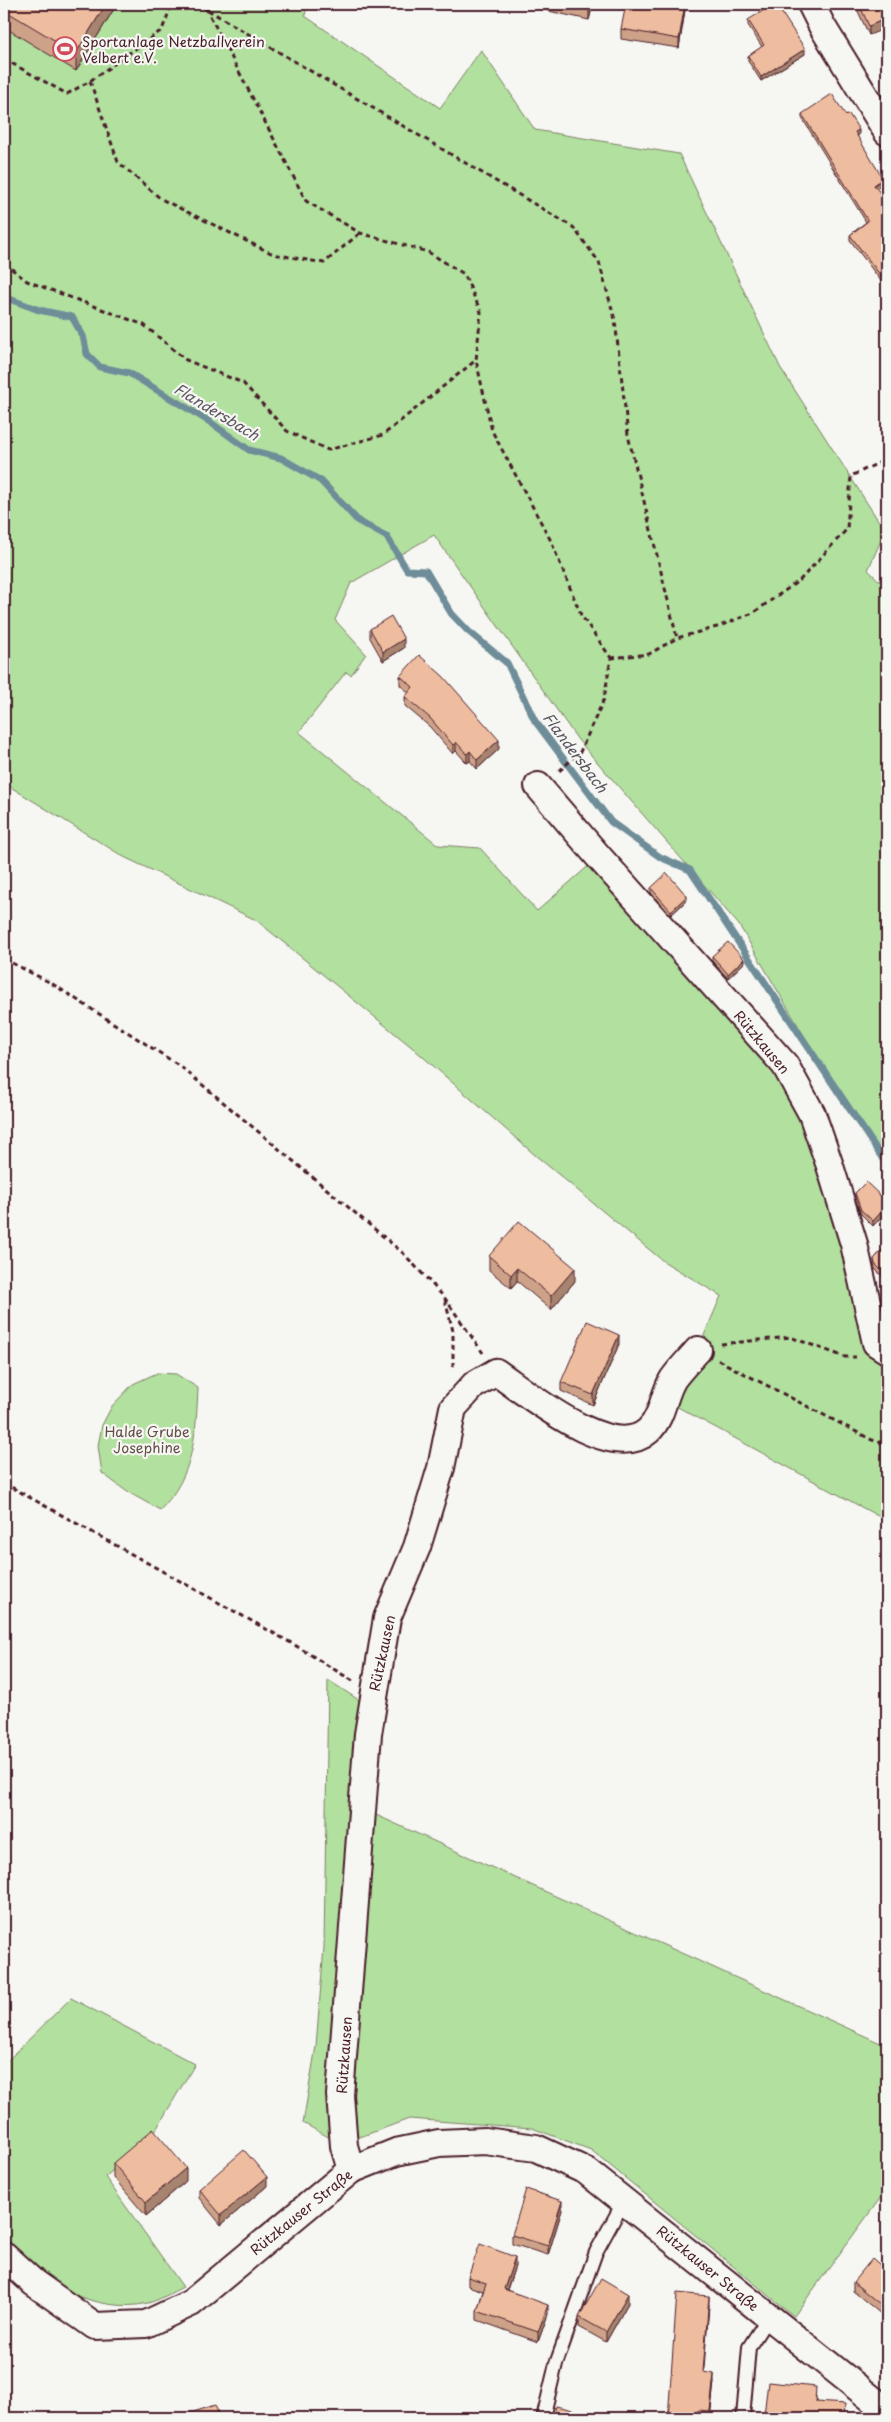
<svg xmlns="http://www.w3.org/2000/svg" width="891" height="2422" font-family="'Playpen Sans',sans-serif">
<style>
.green{fill:#b1e09f;stroke:#7e8065}
.lines{fill:none;stroke-linecap:round;stroke-linejoin:round}
.stream{stroke:#6e8d99;stroke-width:7}
.service-casing{stroke:#4a1f2b;stroke-width:16}
.minor-casing{stroke:#4a1f2b;stroke-width:30}
.path{stroke:#4a1f2b;stroke-width:3;stroke-dasharray:5 4;stroke-linecap:butt}
.service{stroke:#f6f6f2;stroke-width:12}
.minor{stroke:#f6f6f2;stroke-width:26}
.wall{fill:#cda289;stroke:#4a1f2b}
.shaded-wall{fill:#a7846f;stroke:#4a1f2b}
.building{fill:#eebc9f;stroke:#4a1f2b}
.labels{text-anchor:middle;dominant-baseline:central;stroke-width:4.5;stroke-linejoin:round;paint-order:stroke}
.poi-label{font-size:14px;fill:#4a1f2b;stroke:#f6f6f2;text-anchor:start}
.street-label{font-size:14px;fill:#4a1f2b;stroke:#f6f6f2}
.park-label{font-size:14px;fill:#644f48;stroke:#f6f6f2}
.water-label{font-size:15px;font-style:italic;fill:#5c5662;stroke:#f6f6f2}
</style>
<rect width="100%" height="100%" fill="#f6f6f2"/>
<filter id="ink" filterUnits="userSpaceOnUse"><feTurbulence type="fractalNoise" baseFrequency=".02" numOctaves="2"/><feDisplacementMap in="SourceGraphic" scale="10" xChannelSelector="R" yChannelSelector="G"/><feConvolveMatrix kernelMatrix="1 2 1 2 8 2 1 2 1" color-interpolation-filters="sRGB"/></filter>
<g filter="url(#ink)">
<path class="green" d="M 4,4 L 307,4 L 305,16 L 440,108 L 481,50 L 535,130 L 679,154 L 780,367 L 885,531 L 868,570 L 887,588 L 887,1160 L 856,1124 L 739,925 L 578,740 L 434,535 L 351,583 L 335,620 L 366,654 L 351,675 L 346,672 L 299,732 L 438,845 L 480,848 L 537,911 L 593,862 L 789,1082 L 887,1350 L 887,1521 L 674,1405 L 721,1296 L 663,1261 L 535,1155 L 414,1049 L 256,920 L 124,857 L 4,783 Z
M 157,1373 L 176,1374 L 198,1388 C 196,1434 194,1476 160,1510 L 126,1491 L 102,1473 L 98,1446 L 102,1425 L 112,1406 L 133,1384 Z
M 328,1680 L 371,1708 L 365,1810 L 887,2046 L 887,2189 L 794,2316 L 591,2150 L 532,2128 L 409,2119 L 360,2137 L 333,2159 L 332,2139 L 303,2123 L 316,2046 L 324,1947 Z
M 71,1998 L 195,2064 L 151,2138 L 105,2177 L 183,2287 C 172,2292 160,2300 148,2303 C 99,2315 47,2282 4,2263 L 4,2064 Z"/>
<g class="lines">
<path class="stream" d="M 4,297 L 39,310 L 72,317 L 83,336 L 87,354 L 100,367 L 129,373 L 210,422 L 249,450 L 281,458 L 321,481 L 358,521 L 387,537 L 407,570 L 426,571 L 451,613 L 468,631 L 507,663 L 535,721 L 611,822 L 660,857 L 690,870 L 887,1165"/>
<g class="service-casing">
<path id="service" d="M 543,2418 L 556,2364 L 596,2252 L 624,2201
M 743,2418 L 749,2347 L 769,2316"/>
</g>
<g class="minor-casing">
<path id="minor" d="M 811,4 L 822,26 L 887,132
M 538,786 L 598,856 L 785,1065 L 812,1114 L 830,1166 L 854,1244 L 876,1343 L 887,1350
M 351,2170 L 344,2146 L 340,2095 L 368,1734 L 387,1618 L 417,1547 L 441,1468 L 453,1408 L 474,1385 L 496,1372 C 527,1393 611,1464 648,1431 C 663,1417 663,1395 673,1379 C 680,1369 690,1359 698,1350
M 4,2256 L 34,2283 L 95,2326 L 146,2324 L 191,2303 L 351,2170 L 396,2152 L 439,2143 L 485,2141 L 536,2148 L 586,2171 L 887,2411"/>
</g>
<path class="path" d="M 197,4 L 207,10 L 306,201 L 360,233 L 428,252 L 464,274 L 481,312 L 476,360 L 492,431 L 551,541 L 581,615 L 611,658 L 604,699 L 580,752 L 558,772
M 208,10 L 573,227 L 599,262 L 615,320 L 628,435 L 677,638
M 4,59 L 67,94 L 90,81 L 162,30 L 172,4
M 90,81 L 118,162 L 161,199 L 273,254 L 324,263 L 360,233
M 4,263 L 27,281 L 144,325 L 186,360 L 243,383 L 287,431 L 328,450 L 383,435 L 476,360
M 611,658 L 649,654 L 677,638 L 717,627 L 753,613 L 800,580 L 847,529 L 851,476 L 887,459
M 4,959 L 51,983 L 180,1066 L 403,1253 L 444,1297 L 483,1353
M 445,1300 L 453,1331 L 453,1370
M 721,1344 L 790,1337 L 845,1357 L 856,1357
M 718,1360 L 872,1440 L 887,1444
M 4,1483 L 293,1644 L 353,1681"/>
<use href="#service" class="service"/>
<use href="#minor" class="minor"/>
</g>
<path class="wall" d="M 4,4 L 117,4 L 76,71 L 4,27 Z
M 535,4 L 593,4 L 589,20 L 535,8 Z
M 686,4 L 679,48 L 621,39 L 621,29 Z
M 856,4 L 887,4 L 869,35 L 856,7 Z
M 748,20 L 805,54 L 761,81 L 748,61 L 748,56 L 762,47 L 748,25 Z
M 802,114 L 846,116 L 859,135 L 857,136 L 883,184 L 876,188 L 887,202 L 887,289 L 850,240 L 850,235 L 866,222 L 802,118 Z
M 370,629 L 404,648 L 383,661 L 370,638 Z
M 400,676 L 499,749 L 477,769 L 470,761 L 467,763 L 456,751 L 453,754 L 430,727 L 405,706 L 405,697 L 409,693 L 400,685 Z
M 651,888 L 687,900 L 671,915 L 651,893 Z
M 712,956 L 744,963 L 728,978 L 712,961 Z
M 855,1193 L 887,1202 L 873,1226 L 861,1214 L 855,1198 Z
M 887,1245 L 887,1281 L 875,1269 L 874,1264 L 874,1259 Z
M 489,1256 L 575,1281 L 551,1310 L 517,1281 L 511,1288 L 489,1270 Z
M 887,1292 L 887,1316 L 885,1314 L 882,1302 L 882,1297 Z
M 619,1344 L 593,1405 L 561,1391 L 561,1382 Z
M 113,2163 L 186,2181 L 146,2216 L 113,2177 Z
M 267,2186 L 221,2225 L 199,2198 L 199,2189 Z
M 562,2210 L 548,2255 L 512,2244 L 512,2235 Z
M 515,2266 L 507,2290 L 548,2314 L 538,2342 L 477,2320 L 477,2311 L 483,2291 L 468,2286 L 468,2277 Z
M 887,2272 L 887,2319 L 853,2291 L 853,2282 Z
M 628,2303 L 606,2342 L 579,2327 L 579,2317 Z
M 709,2305 L 703,2372 L 714,2382 L 710,2418 L 668,2418 Z
M 816,2396 L 816,2402 L 845,2418 L 764,2418 L 764,2415 Z"/>
<path class="shaded-wall" d="M 106,4 L 117,4 L 76,71 L 76,53 Z
M 591,4 L 593,4 L 589,20 L 589,10 Z
M 685,4 L 686,4 L 679,48 L 679,39 Z
M 887,18 L 887,28 L 869,35 L 869,26 Z
M 805,49 L 805,54 L 761,81 L 761,77 Z
M 859,130 L 859,135 L 855,137 L 855,132 Z
M 883,179 L 883,184 L 874,190 L 874,185 Z
M 404,639 L 404,648 L 383,661 L 383,652 Z
M 499,740 L 499,749 L 477,769 L 477,760 Z
M 456,742 L 456,751 L 453,754 L 453,745 Z
M 470,751 L 470,761 L 467,763 L 467,754 Z
M 687,896 L 687,900 L 671,915 L 671,911 Z
M 744,959 L 744,963 L 728,978 L 728,974 Z
M 887,1206 L 887,1211 L 873,1226 L 873,1221 Z
M 517,1268 L 517,1281 L 511,1288 L 511,1275 Z
M 575,1268 L 575,1281 L 551,1310 L 551,1296 Z
M 619,1335 L 619,1344 L 593,1405 L 593,1395 Z
M 186,2168 L 186,2181 L 146,2216 L 146,2202 Z
M 267,2177 L 267,2186 L 221,2225 L 221,2215 Z
M 562,2201 L 562,2210 L 548,2255 L 548,2246 Z
M 515,2257 L 515,2266 L 504,2298 L 504,2289 Z
M 628,2294 L 628,2303 L 606,2342 L 606,2332 Z
M 709,2296 L 709,2305 L 703,2381 L 703,2372 Z
M 548,2305 L 548,2314 L 538,2342 L 538,2332 Z
M 714,2374 L 714,2382 L 710,2418 L 710,2411 Z"/>
<path class="building" d="M 4,4 L 106,4 L 76,53 L 4,10 Z
M 559,4 L 591,4 L 589,10 Z
M 626,4 L 685,4 L 679,39 L 621,29 Z
M 774,4 L 776,4 L 805,49 L 761,77 L 748,56 L 764,45 L 748,20 Z
M 859,4 L 887,4 L 887,18 L 869,26 Z
M 832,94 L 846,116 L 849,114 L 859,130 L 855,132 L 883,179 L 874,185 L 887,202 L 887,284 L 850,235 L 868,221 L 802,114 Z
M 391,616 L 404,639 L 383,652 L 370,629 Z
M 419,655 L 443,676 L 499,740 L 477,760 L 470,751 L 467,754 L 456,742 L 453,745 L 430,718 L 405,697 L 413,687 L 400,676 Z
M 667,873 L 687,896 L 671,911 L 651,888 Z
M 728,942 L 744,959 L 728,974 L 712,956 Z
M 866,1182 L 887,1202 L 887,1206 L 873,1221 L 861,1210 L 855,1193 Z
M 519,1221 L 575,1268 L 551,1296 L 517,1268 L 511,1275 L 489,1256 Z
M 887,1245 L 887,1276 L 875,1264 L 874,1259 Z
M 887,1292 L 887,1312 L 885,1309 L 882,1297 Z
M 587,1321 L 619,1335 L 593,1395 L 561,1382 Z
M 153,2129 L 186,2168 L 146,2202 L 113,2163 Z
M 244,2150 L 267,2177 L 221,2215 L 199,2189 Z
M 526,2189 L 562,2201 L 548,2246 L 512,2235 Z
M 480,2244 L 515,2257 L 504,2289 L 548,2305 L 538,2332 L 477,2311 L 486,2283 L 468,2277 Z
M 872,2259 L 887,2272 L 887,2310 L 853,2282 Z
M 601,2278 L 628,2294 L 606,2332 L 579,2317 Z
M 677,2293 L 709,2296 L 703,2372 L 714,2374 L 710,2411 L 698,2410 L 697,2418 L 668,2418 Z
M 768,2382 L 816,2387 L 815,2402 L 845,2404 L 844,2418 L 768,2418 L 768,2415 L 764,2415 Z
M 215,2405 L 220,2418 L 182,2418 L 181,2416 Z
M 556,2406 L 589,2414 L 588,2418 L 553,2418 Z"/>
</g>
<defs>
<g id="stadium-ring" transform="scale(1.25)"><circle r="9.5" fill="#f6f6f2" stroke="#d1495b" stroke-width="1.5"/><path d="M0-5a6.5 5 0 1 0 0 10a6.5 5 0 1 0 0-10ZM-3.5-1.8h7v3.6h-7Z" fill="#d1495b"/></g>
</defs>
<g fill-rule="evenodd">
<use href="#stadium-ring" x="65" y="49"/>
</g>
<g class="labels">
<g class="poi-label">
<text x="82" y="41">Sportanlage Netzballverein<tspan x="82" dy="16">Velbert e.V.</tspan></text>
</g>
<g class="street-label">
<text transform="translate(762 1042) rotate(50)">Rützkausen</text>
<text transform="translate(382 1653) rotate(-78)">Rützkausen</text>
<text transform="translate(344 2055) rotate(-86)">Rützkausen</text>
<text transform="translate(301 2212) rotate(-39)">Rützkauser Straße</text>
<text transform="translate(708 2268) rotate(39)">Rützkauser Straße</text>
</g>
<g class="park-label">
<text x="147" y="1431">Halde Grube<tspan x="147" dy="16">Josephine</tspan></text>
</g>
<g class="water-label">
<text transform="translate(217 411) rotate(31)">Flandersbach</text>
<text transform="translate(576 752) rotate(53)">Flandersbach</text>
</g>
</g>
<rect width="891" height="2422" fill="none" stroke="#f6f6f2" stroke-width="20"/>
<rect x="10" y="10" width="871" height="2402" fill="none" stroke="#4a1f2b" stroke-width="2" filter="url(#ink)"/>
</svg>
